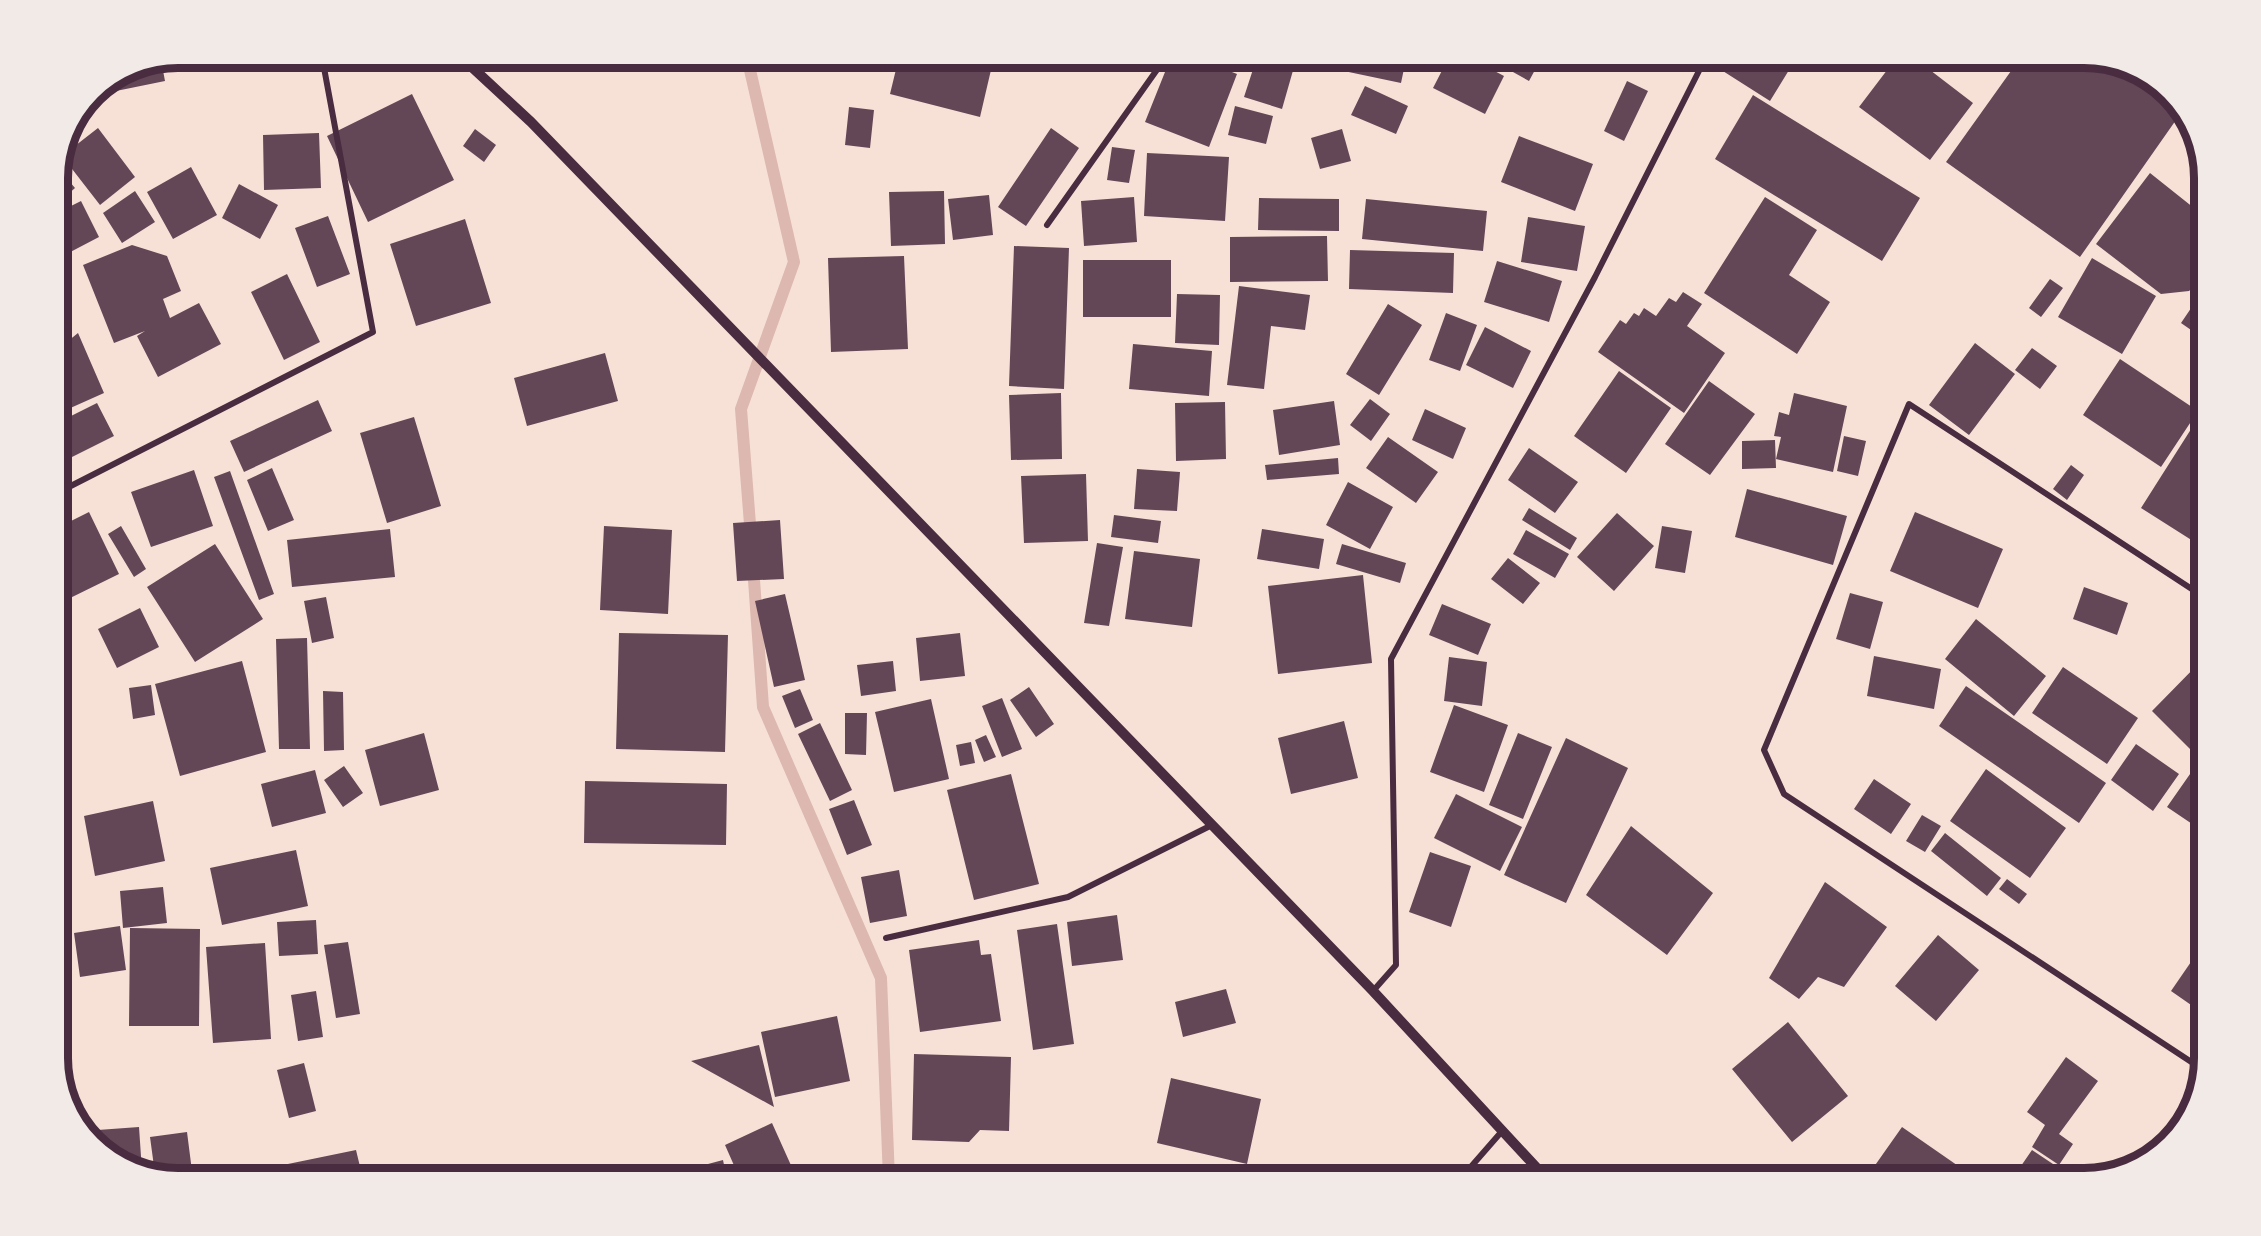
<svg xmlns="http://www.w3.org/2000/svg" width="2261" height="1236" font-family="Cabin,sans-serif">
<style>
.lines{fill:none;stroke-linecap:round;stroke-linejoin:round}
.stream{stroke:#dcb8b0;stroke-width:12}
.building{fill:#644757}
.minor{stroke:#4a2c40;stroke-width:6}
.tertiary{stroke:#4a2c40;stroke-width:10}
.rim{fill:none;stroke:#4a2c40;stroke-width:8}
</style>
<rect width="100%" height="100%" fill="#f7e1d7"/>
<g class="lines">
<path class="stream" d="M 747,57 L 794,262 L 741,409 L 751,537
M 753,566 L 763,707 L 881,978 L 889,1179"/>
</g>
<path class="building" d="M 899,57 L 994,57 L 980,117 L 890,94 Z
M 1171,57 L 1194,57 L 1237,74 L 1209,147 L 1145,122 Z
M 1257,57 L 1294,67 L 1282,109 L 1244,97 Z
M 1321,57 L 1371,57 L 1405,64 L 1401,83 L 1320,66 Z
M 1449,57 L 1468,57 L 1504,76 L 1485,114 L 1433,88 Z
M 1486,57 L 1542,57 L 1529,81 Z
M 1720,57 L 1797,57 L 1770,101 L 1715,66 Z
M 1897,57 L 1913,57 L 1973,103 L 1930,160 L 1859,107 Z
M 2021,57 L 2083,57 L 2129,68 L 2160,90 L 2183,110 L 2080,257 L 1946,162 Z
M 161,60 L 165,81 L 116,91 L 114,78 L 132,66 Z
M 1627,81 L 1648,91 L 1624,141 L 1604,131 Z
M 1365,86 L 1408,106 L 1396,134 L 1351,115 Z
M 412,94 L 454,180 L 368,222 L 327,136 Z
M 1753,95 L 1920,198 L 1882,261 L 1715,159 Z
M 1235,106 L 1273,116 L 1266,144 L 1228,135 Z
M 849,107 L 874,110 L 870,148 L 845,145 Z
M 98,128 L 135,177 L 100,205 L 62,156 Z
M 1051,128 L 1079,148 L 1026,226 L 998,207 Z
M 475,129 L 496,145 L 484,162 L 463,146 Z
M 1342,129 L 1351,161 L 1320,169 L 1311,138 Z
M 319,133 L 321,188 L 264,190 L 263,135 Z
M 1519,136 L 1593,164 L 1575,211 L 1501,182 Z
M 1112,147 L 1135,150 L 1129,183 L 1107,180 Z
M 1147,153 L 1229,157 L 1225,221 L 1144,216 Z
M 191,167 L 217,215 L 173,239 L 147,192 Z
M 58,168 L 75,188 L 57,204 L 57,170 Z
M 2150,173 L 2204,216 L 2204,276 L 2189,291 L 2161,294 L 2096,244 Z
M 239,184 L 278,205 L 260,239 L 222,218 Z
M 135,191 L 155,222 L 122,243 L 103,213 Z
M 944,191 L 945,244 L 891,246 L 889,192 Z
M 989,195 L 993,235 L 953,240 L 948,199 Z
M 1134,197 L 1137,242 L 1084,246 L 1081,201 Z
M 1765,197 L 1817,230 L 1789,275 L 1830,302 L 1797,354 L 1704,293 Z
M 1259,198 L 1339,199 L 1339,231 L 1258,230 Z
M 1366,199 L 1487,211 L 1483,251 L 1362,239 Z
M 81,201 L 99,237 L 57,259 L 57,213 Z
M 328,216 L 350,274 L 317,287 L 295,228 Z
M 1528,217 L 1585,226 L 1577,271 L 1521,262 Z
M 465,219 L 491,303 L 416,326 L 390,244 Z
M 1327,236 L 1328,281 L 1230,282 L 1230,237 Z
M 132,245 L 167,256 L 181,291 L 163,299 L 170,318 L 199,303 L 221,344 L 158,377 L 137,336 L 145,331 L 114,343 L 83,265 Z
M 1014,246 L 1069,248 L 1064,389 L 1009,386 Z
M 1350,250 L 1454,253 L 1453,293 L 1349,289 Z
M 904,256 L 908,349 L 831,352 L 828,258 Z
M 2092,258 L 2156,296 L 2122,354 L 2058,317 Z
M 1083,260 L 1171,260 L 1171,317 L 1083,317 Z
M 1497,261 L 1562,281 L 1549,322 L 1484,302 Z
M 287,274 L 320,342 L 284,360 L 251,292 Z
M 2050,279 L 2063,288 L 2041,317 L 2029,308 Z
M 1239,286 L 1310,295 L 1305,330 L 1271,326 L 1264,389 L 1227,385 Z
M 2204,289 L 2204,339 L 2181,323 Z
M 1683,292 L 1702,304 L 1687,326 L 1725,353 L 1684,413 L 1598,352 L 1620,320 L 1626,324 L 1634,313 L 1639,316 L 1644,308 L 1656,316 L 1669,298 L 1676,302 Z
M 1177,294 L 1220,295 L 1219,345 L 1175,343 Z
M 1388,304 L 1422,325 L 1379,395 L 1346,374 Z
M 1446,313 L 1477,325 L 1460,371 L 1429,360 Z
M 1485,327 L 1531,351 L 1513,388 L 1466,365 Z
M 78,333 L 104,393 L 57,414 L 57,350 Z
M 1975,343 L 2015,374 L 1969,435 L 1929,405 Z
M 1133,344 L 1212,351 L 1209,396 L 1129,389 Z
M 2032,348 L 2057,366 L 2040,389 L 2015,370 Z
M 605,353 L 618,401 L 527,426 L 514,378 Z
M 2120,359 L 2198,411 L 2161,467 L 2083,415 Z
M 1619,371 L 1671,408 L 1626,473 L 1574,436 Z
M 1709,381 L 1755,414 L 1710,475 L 1665,444 Z
M 1061,393 L 1062,459 L 1011,460 L 1009,395 Z
M 1794,393 L 1847,406 L 1833,472 L 1776,459 L 1781,437 L 1774,436 L 1779,412 L 1789,415 Z
M 1370,399 L 1390,414 L 1371,441 L 1350,425 Z
M 318,400 L 332,431 L 244,472 L 230,441 Z
M 1334,401 L 1340,445 L 1279,455 L 1273,410 Z
M 1225,402 L 1226,459 L 1176,461 L 1175,403 Z
M 97,403 L 114,436 L 60,463 L 57,458 L 57,423 Z
M 1425,409 L 1466,428 L 1453,459 L 1412,440 Z
M 2200,415 L 2204,418 L 2204,523 L 2193,541 L 2141,508 Z
M 414,417 L 441,506 L 387,523 L 360,433 Z
M 1844,436 L 1866,441 L 1858,476 L 1837,471 Z
M 1388,437 L 1438,472 L 1416,503 L 1366,468 Z
M 1775,440 L 1776,468 L 1742,469 L 1742,441 Z
M 1529,448 L 1578,482 L 1555,513 L 1508,480 Z
M 1338,458 L 1339,474 L 1267,480 L 1265,465 Z
M 2071,465 L 2084,475 L 2067,500 L 2053,489 Z
M 272,468 L 294,520 L 268,531 L 247,480 Z
M 1137,469 L 1180,472 L 1177,511 L 1134,509 Z
M 194,470 L 213,526 L 151,547 L 131,492 Z
M 230,471 L 274,594 L 259,600 L 214,477 Z
M 1086,474 L 1088,541 L 1024,543 L 1021,476 Z
M 1348,482 L 1393,507 L 1370,549 L 1326,525 Z
M 1747,489 L 1847,516 L 1833,565 L 1735,537 Z
M 1529,508 L 1577,538 L 1570,550 L 1522,520 Z
M 89,512 L 119,574 L 62,602 L 57,592 L 57,528 Z
M 1915,512 L 2003,549 L 1978,608 L 1890,571 Z
M 1617,513 L 1654,546 L 1614,591 L 1577,557 Z
M 1114,515 L 1161,521 L 1158,543 L 1111,537 Z
M 780,520 L 784,579 L 737,581 L 733,523 Z
M 121,526 L 146,569 L 134,577 L 108,534 Z
M 604,526 L 672,530 L 668,614 L 600,610 Z
M 1662,526 L 1692,531 L 1685,573 L 1655,568 Z
M 390,529 L 395,577 L 292,587 L 287,540 Z
M 1262,529 L 1324,539 L 1319,569 L 1257,559 Z
M 1526,530 L 1569,554 L 1555,578 L 1513,554 Z
M 1097,543 L 1123,547 L 1109,626 L 1084,623 Z
M 215,544 L 263,619 L 195,662 L 147,587 Z
M 1342,544 L 1406,563 L 1400,583 L 1336,564 Z
M 1134,551 L 1200,559 L 1192,627 L 1125,619 Z
M 1508,558 L 1540,583 L 1523,604 L 1491,579 Z
M 1363,575 L 1372,663 L 1278,674 L 1268,586 Z
M 2084,587 L 2128,603 L 2117,635 L 2073,619 Z
M 1850,593 L 1883,602 L 1870,649 L 1836,639 Z
M 785,594 L 805,680 L 774,687 L 755,601 Z
M 326,597 L 334,638 L 312,643 L 304,601 Z
M 1442,604 L 1491,624 L 1478,655 L 1429,635 Z
M 140,608 L 159,647 L 117,668 L 98,629 Z
M 1976,619 L 2046,676 L 2014,716 L 1945,659 Z
M 619,633 L 728,635 L 725,752 L 616,749 Z
M 960,633 L 965,676 L 920,681 L 916,638 Z
M 307,638 L 310,749 L 279,749 L 276,639 Z
M 1874,656 L 1941,669 L 1934,709 L 1867,696 Z
M 1449,657 L 1487,662 L 1482,706 L 1444,701 Z
M 2204,658 L 2204,748 L 2197,756 L 2152,711 Z
M 242,661 L 266,752 L 180,776 L 155,684 Z
M 893,661 L 896,691 L 861,696 L 857,665 Z
M 2063,667 L 2138,718 L 2107,764 L 2032,713 Z
M 151,685 L 155,715 L 133,719 L 129,688 Z
M 1966,686 L 2106,783 L 2079,823 L 1939,726 Z
M 1029,687 L 1054,724 L 1036,737 L 1010,700 Z
M 800,689 L 813,720 L 795,728 L 782,696 Z
M 323,691 L 343,692 L 344,750 L 324,751 Z
M 1002,698 L 1022,749 L 1002,757 L 982,706 Z
M 931,699 L 949,779 L 894,792 L 875,712 Z
M 1454,705 L 1508,725 L 1484,792 L 1430,772 Z
M 845,713 L 867,713 L 866,755 L 845,754 Z
M 1344,721 L 1358,778 L 1291,794 L 1278,738 Z
M 820,723 L 852,790 L 830,801 L 798,734 Z
M 424,733 L 439,790 L 380,806 L 365,750 Z
M 1518,733 L 1552,747 L 1523,819 L 1489,805 Z
M 986,735 L 996,757 L 984,762 L 975,740 Z
M 1566,738 L 1628,768 L 1566,903 L 1504,875 Z
M 971,742 L 975,763 L 960,766 L 956,745 Z
M 2136,744 L 2179,774 L 2153,811 L 2111,780 Z
M 2204,754 L 2204,832 L 2167,807 Z
M 344,766 L 363,793 L 343,807 L 324,780 Z
M 1986,769 L 2066,828 L 2030,878 L 1950,821 Z
M 315,770 L 326,813 L 272,827 L 261,784 Z
M 1011,774 L 1039,884 L 974,900 L 947,790 Z
M 1874,779 L 1911,804 L 1891,834 L 1854,809 Z
M 585,781 L 727,784 L 726,845 L 584,843 Z
M 59,787 L 68,862 L 57,863 L 57,788 Z
M 1456,794 L 1522,827 L 1500,871 L 1434,838 Z
M 854,800 L 872,845 L 847,855 L 829,809 Z
M 153,801 L 165,861 L 95,876 L 84,816 Z
M 1922,815 L 1941,826 L 1925,852 L 1906,841 Z
M 1631,826 L 1713,893 L 1667,955 L 1586,895 Z
M 1945,833 L 2001,878 L 1987,896 L 1931,851 Z
M 296,850 L 308,906 L 222,925 L 210,868 Z
M 1430,852 L 1471,866 L 1451,927 L 1409,912 Z
M 899,870 L 907,916 L 870,923 L 861,877 Z
M 2007,879 L 2027,894 L 2019,904 L 1999,889 Z
M 1825,882 L 1887,927 L 1844,987 L 1818,977 L 1799,999 L 1769,978 Z
M 163,887 L 167,923 L 123,928 L 120,891 Z
M 1117,915 L 1123,960 L 1072,966 L 1067,922 Z
M 316,920 L 318,954 L 279,956 L 277,922 Z
M 1057,924 L 1074,1044 L 1033,1050 L 1017,930 Z
M 120,926 L 126,970 L 80,977 L 74,933 Z
M 130,928 L 200,929 L 199,1026 L 129,1026 Z
M 1938,935 L 1979,970 L 1936,1021 L 1895,986 Z
M 979,940 L 981,955 L 991,954 L 1001,1021 L 920,1032 L 909,950 Z
M 348,942 L 360,1014 L 336,1018 L 324,945 Z
M 265,943 L 271,1039 L 213,1043 L 206,947 Z
M 2204,943 L 2204,1014 L 2171,991 Z
M 1226,989 L 1236,1023 L 1183,1037 L 1175,1002 Z
M 316,991 L 323,1037 L 298,1041 L 291,995 Z
M 837,1016 L 850,1081 L 775,1097 L 761,1032 Z
M 1788,1022 L 1848,1096 L 1792,1142 L 1732,1069 Z
M 759,1045 L 774,1107 L 691,1061 Z
M 914,1054 L 1011,1057 L 1009,1131 L 980,1130 L 969,1142 L 912,1140 Z
M 2066,1057 L 2098,1081 L 2059,1134 L 2073,1144 L 2059,1165 L 2032,1147 L 2045,1125 L 2027,1112 Z
M 304,1063 L 316,1111 L 289,1118 L 277,1070 Z
M 1171,1078 L 1261,1099 L 1247,1164 L 1157,1143 Z
M 772,1123 L 794,1172 L 779,1179 L 740,1179 L 725,1145 Z
M 139,1127 L 142,1171 L 124,1166 L 84,1131 Z
M 1902,1127 L 1977,1179 L 1882,1179 L 1871,1171 Z
M 187,1132 L 193,1179 L 178,1179 L 155,1174 L 150,1137 Z
M 356,1150 L 363,1179 L 286,1179 L 283,1165 Z
M 2032,1150 L 2056,1166 L 2047,1179 L 2012,1179 Z
M 723,1160 L 727,1179 L 695,1179 L 693,1168 Z
M 1839,1167 L 1856,1179 L 1831,1179 Z
M 678,1168 L 684,1179 L 658,1179 Z"/>
<g class="lines">
<path class="minor" d="M 1047,225 L 1166,57
M 57,493 L 373,332 L 322,57
M 886,938 L 1068,897 L 1212,825
M 1373,991 L 1396,965 L 1391,659 L 1595,277 L 1706,57
M 2202,1069 L 1784,794 L 1764,750 L 1909,404 L 2204,597
M 1465,1179 L 1469,1169 L 1503,1130"/>
<path class="tertiary" d="M 461,57 L 531,122 L 1373,991 L 1547,1179"/>
</g>
<path d="M0 0H2261V1236H0ZM178 68H2084A110 110 0 0 1 2194 178V1058A110 110 0 0 1 2084 1168H178A110 110 0 0 1 68 1058V178A110 110 0 0 1 178 68Z" fill="#f1eae7" fill-rule="evenodd"/>
<path class="rim" d="M178 68H2084A110 110 0 0 1 2194 178V1058A110 110 0 0 1 2084 1168H178A110 110 0 0 1 68 1058V178A110 110 0 0 1 178 68Z"/>
</svg>
